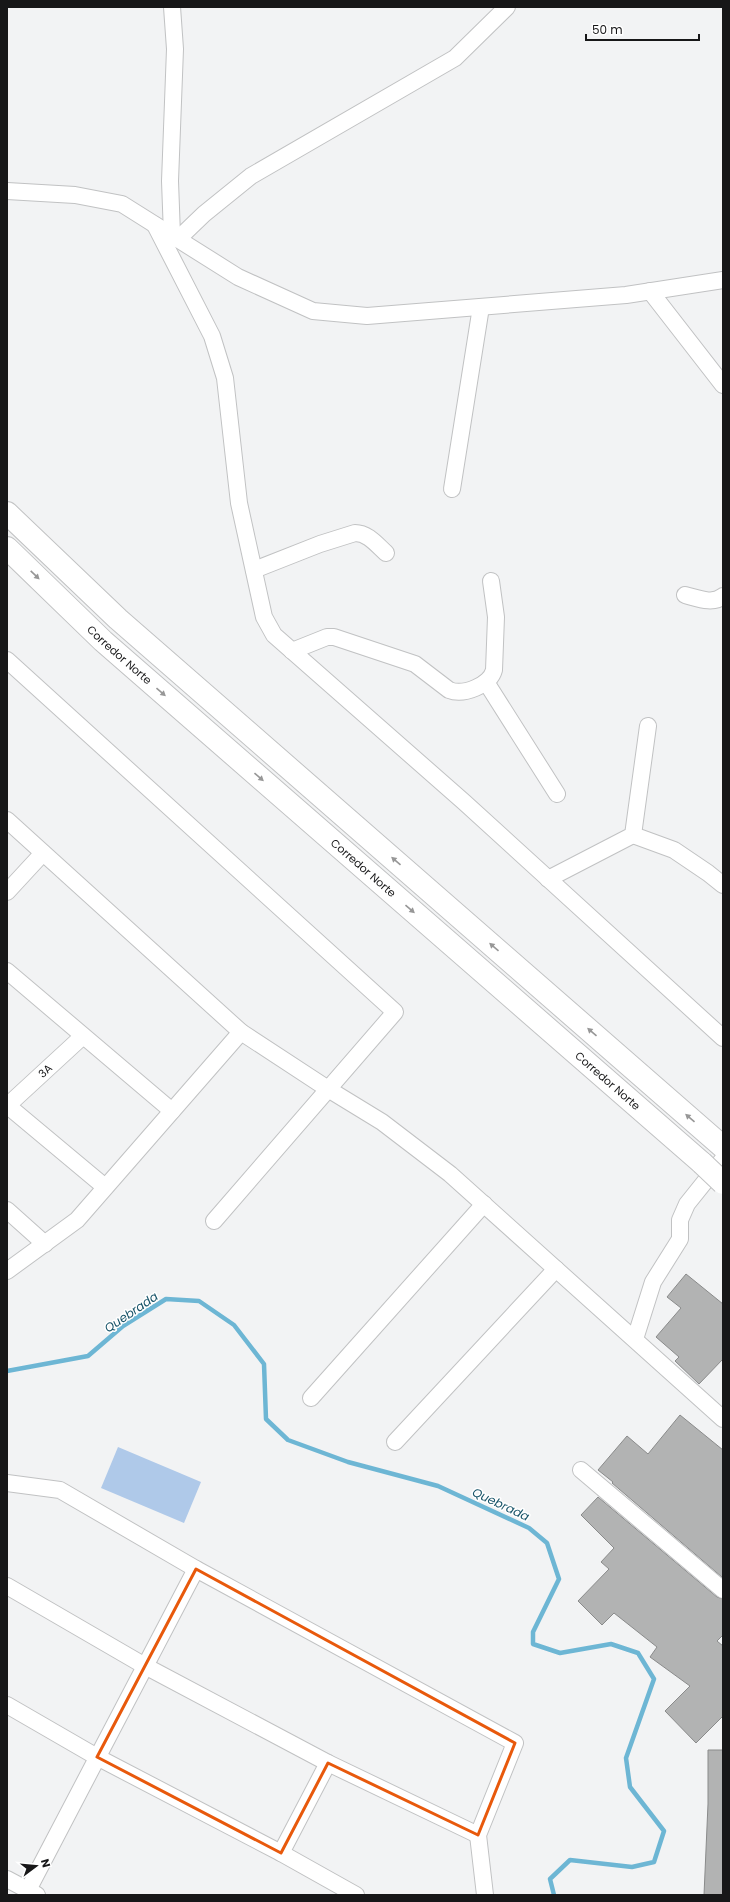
<svg xmlns="http://www.w3.org/2000/svg" width="730" height="1902" font-family="Poppins,sans-serif">
<style>
.green{fill:#afc9e9}
.lines{fill:none;stroke-linecap:round;stroke-linejoin:round}
.stream{stroke:#6db6d4;stroke-width:4.5}
.building{fill:#b2b3b3;stroke:#8a8b8b}
.street-casing{stroke:#c1c2c3;stroke-width:18}
.highway-casing{stroke:#c1c2c3;stroke-width:24}
.street{stroke:#fff;stroke-width:16}
.highway{stroke:#fff;stroke-width:22}
.highway-bridge-casing{stroke:#c1c2c3;stroke-width:24;stroke-linecap:butt}
.highway-bridge{stroke:#fff;stroke-width:22}
.oneway{fill:#979797}
.marked{fill:none;stroke:#e8590c;stroke-width:3;stroke-linejoin:round}
.labels{text-anchor:middle;dominant-baseline:central;stroke-width:3;stroke-linejoin:round;paint-order:stroke}
.street-label{font-size:11px;fill:#171718;stroke:#fff}
.water-label{font-size:12px;font-style:italic;fill:#175368;stroke:#fff}
</style>
<rect width="100%" height="100%" fill="#f2f3f4"/>
<path class="green" d="M 118,1447 L 201,1482 L 184,1523 L 101,1488 Z"/>
<g class="lines">
<path class="stream" d="M 7,1371 L 88,1356 L 123,1326 L 166,1299 L 199,1301 L 234,1325 L 264,1364 L 266,1419 L 288,1440 L 348,1462 L 438,1486 L 529,1528 L 547,1543 L 559,1579 L 533,1632 L 533,1644 L 560,1653 L 611,1644 L 638,1653 L 654,1679 L 626,1758 L 630,1787 L 664,1831 L 654,1862 L 632,1867 L 570,1860 L 550,1879 L 554,1895"/>
</g>
<path class="building" d="M 686,1274 L 723,1304 L 723,1359 L 699,1384 L 675,1361 L 679,1357 L 656,1337 L 681,1308 L 667,1297 Z
M 680,1415 L 723,1450 L 723,1578 L 612,1483 L 613,1482 L 598,1470 L 627,1436 L 648,1454 Z
M 598,1497 L 717,1597 L 723,1599 L 723,1635 L 717,1641 L 723,1646 L 723,1716 L 696,1743 L 665,1711 L 690,1686 L 650,1657 L 657,1647 L 614,1613 L 602,1625 L 578,1601 L 609,1569 L 601,1562 L 614,1548 L 581,1515 Z
M 708,1750 L 723,1750 L 723,1895 L 704,1895 L 708,1804 Z"/>
<g class="lines">
<g class="street-casing">
<g id="street">
<path d="M 172,7 L 175,49 L 170,181 L 172,235"/>
<path d="M 7,191 L 75,195 L 122,204 L 238,277 L 313,311 L 367,316 L 626,295 L 723,280"/>
<path d="M 155,225 L 212,336 L 225,378 L 239,503 L 264,617 L 274,635 L 464,802 L 723,1038"/>
<path d="M 178,239 L 204,214 L 251,176 L 455,58 L 507,7"/>
<path d="M 650,291 L 723,385"/>
<path d="M 452,489 L 481,307"/>
<path d="M 254,570 L 320,544 L 355,533 C 368,533 377,545 386,553"/>
<path d="M 685,595 C 697,598 713,605 723,596"/>
<path d="M 292,651 L 327,637 L 334,637 L 415,664 L 449,690 C 464,696 490,685 494,670 L 496,617 L 491,581"/>
<path d="M 7,660 L 395,1012 L 214,1221"/>
<path d="M 486,682 L 557,794"/>
<path d="M 7,820 L 241,1032 L 328,1089 L 382,1122 L 450,1174 L 723,1419"/>
<path d="M 633,835 L 674,850 L 708,873 L 723,885"/>
<path d="M 548,879 L 633,835 L 648,726"/>
<path d="M 7,892 L 43,853"/>
<path d="M 7,971 L 172,1111"/>
<path id="s1" d="M 7,1106 L 83,1036"/>
<path d="M 8,1106 L 105,1187"/>
<path d="M 7,1210 L 45,1244"/>
<path d="M 7,1271 L 77,1220 L 241,1032"/>
<path d="M 635,1339 L 653,1282 L 680,1239 L 680,1220 L 687,1204 L 723,1159"/>
<path d="M 311,1398 L 484,1204"/>
<path d="M 395,1442 L 556,1269"/>
<path d="M 581,1470 L 723,1590"/>
<path d="M 7,1483 L 60,1490 L 196,1569 L 515,1743 L 478,1835 L 485,1895"/>
<path d="M 7,1586 L 145,1666 L 328,1763 L 478,1835"/>
<path d="M 7,1705 L 97,1757 L 281,1853 L 356,1895"/>
<path d="M 281,1853 L 328,1763"/>
<path d="M 7,1879 L 37,1895"/>
<path d="M 28,1890 L 196,1569"/>
</g>
</g>
<g class="highway-casing">
<g id="highway">
<path d="M 7,513 L 118,619 L 723,1147"/>
<path id="s2" d="M 7,548 L 103,641 L 702,1163"/>
</g>
</g>
<use href="#street" class="street"/>
<use href="#highway" class="highway"/>
<g class="highway-bridge-casing">
<path id="highway-bridge" d="M 702,1163 L 723,1183"/>
</g>
<use href="#highway-bridge" class="highway-bridge"/>
</g>
<defs><path id="oneway-solid" d="M-6-.8H1V-3.2L6.5 0L1 3.2V.8H-6Z"/></defs>
<g class="oneway">
<use href="#oneway-solid" transform="translate(35 575) rotate(44)"/>
<use href="#oneway-solid" transform="translate(161 692) rotate(41)"/>
<use href="#oneway-solid" transform="translate(259 777) rotate(41)"/>
<use href="#oneway-solid" transform="translate(396 861) rotate(-139)"/>
<use href="#oneway-solid" transform="translate(410 909) rotate(41)"/>
<use href="#oneway-solid" transform="translate(494 947) rotate(-139)"/>
<use href="#oneway-solid" transform="translate(592 1032) rotate(-139)"/>
<use href="#oneway-solid" transform="translate(690 1118) rotate(-139)"/>
</g>
<path class="marked" d="M 196,1569 L 515,1743 L 478,1835 L 328,1763 L 281,1853 L 97,1757 Z"/>
<g class="labels">
<g class="street-label">
<text stroke="none"><textPath href="#s2" startOffset="155">Corredor Norte</textPath></text>
<text stroke="none"><textPath href="#s2" startOffset="479">Corredor Norte</textPath></text>
<text stroke="none"><textPath href="#s1" startOffset="52">3A</textPath></text>
<text stroke="none"><textPath href="#s2" startOffset="803">Corredor Norte</textPath></text>
</g>
<g class="water-label">
<text transform="translate(131 1312) rotate(-34)">Quebrada</text>
<text transform="translate(501 1504) rotate(25)">Quebrada</text>
</g>
</g>
<rect width="730" height="1902" fill="none" stroke="#171718" stroke-width="16"/>
<g transform="translate(36 1866) rotate(74)" stroke="#ffffff" stroke-width="3" paint-order="stroke">
<path d="M0-3L7 15L0 10L-7 15Z" fill="#171718"/>
<text y="-6" font-size="11" font-weight="bold" text-anchor="middle" fill="#171718">N</text>
</g>
<path d="M586 34v6h113v-6" fill="none" stroke="#171718" stroke-width="2"/>
<text x="592" y="34" font-size="12" fill="#171718" stroke="#ffffff" stroke-width="3" paint-order="stroke">50 m</text>
</svg>
